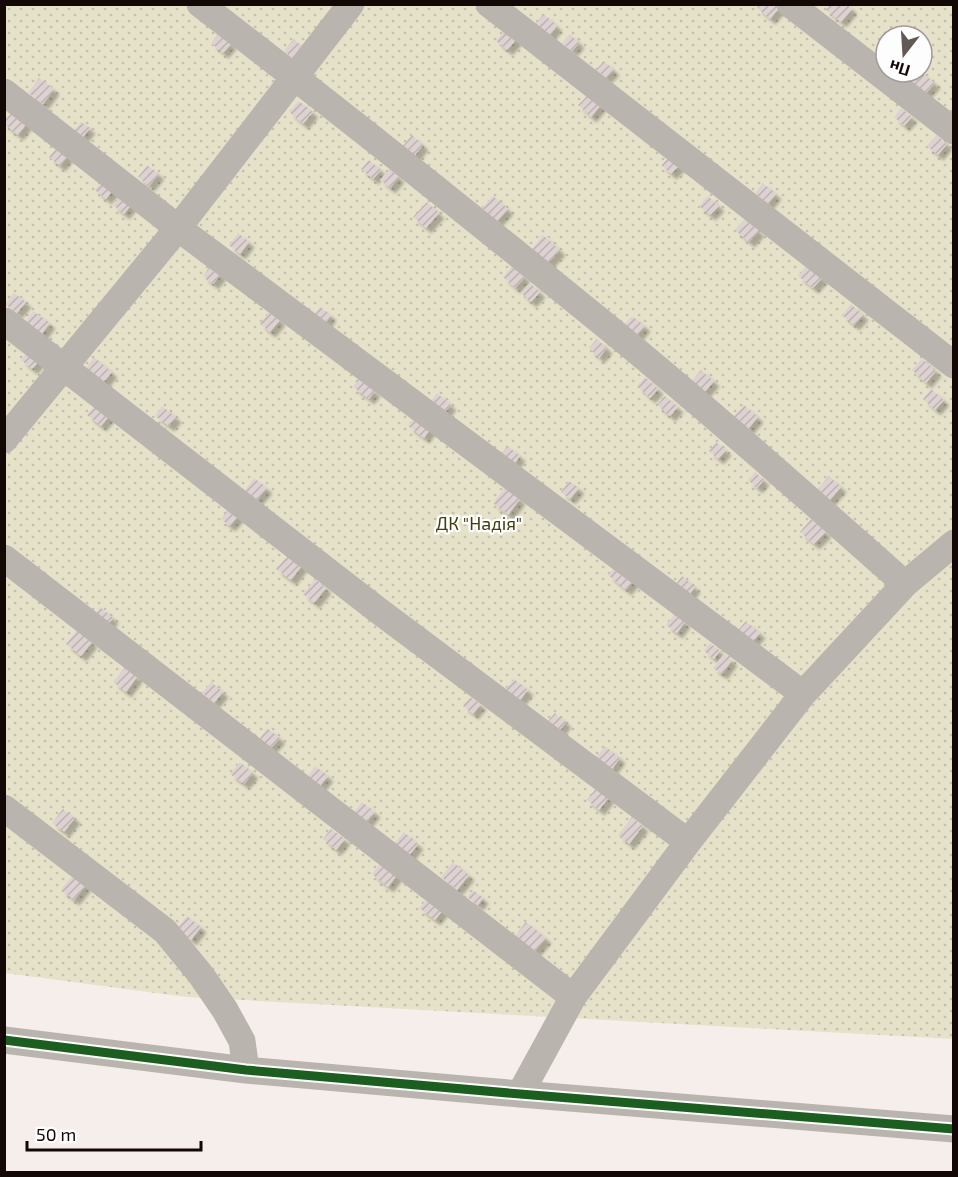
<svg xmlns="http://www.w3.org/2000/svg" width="958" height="1177" font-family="'Exo 2',sans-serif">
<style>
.green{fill:url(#green-dots);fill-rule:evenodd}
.building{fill:url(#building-hatch);filter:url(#shadow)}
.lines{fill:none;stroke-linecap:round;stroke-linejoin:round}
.minor{stroke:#bab4ae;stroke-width:27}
.cycleway-casing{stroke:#fdfdfd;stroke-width:13}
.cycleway{stroke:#1b5e20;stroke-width:9}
.labels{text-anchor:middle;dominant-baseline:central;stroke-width:4.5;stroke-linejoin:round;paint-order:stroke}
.park-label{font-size:18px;fill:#403d0f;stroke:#fdfdfd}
</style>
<defs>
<pattern id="green-dots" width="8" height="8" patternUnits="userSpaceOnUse" patternTransform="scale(1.5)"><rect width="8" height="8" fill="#e6e2ca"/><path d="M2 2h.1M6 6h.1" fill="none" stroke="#c4c0ac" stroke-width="1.8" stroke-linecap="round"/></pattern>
<pattern id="building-hatch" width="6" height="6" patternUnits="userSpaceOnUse" patternTransform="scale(1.5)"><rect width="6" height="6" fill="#ddd2d1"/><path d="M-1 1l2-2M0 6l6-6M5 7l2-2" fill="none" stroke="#bdb3b2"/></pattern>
<filter id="shadow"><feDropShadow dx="5.5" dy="5.5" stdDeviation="1.5" flood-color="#0004"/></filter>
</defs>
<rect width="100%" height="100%" fill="#f6eeea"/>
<path class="green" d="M 5,5 L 953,5 L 953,1039 L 186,997 L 5,973 ZM 886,36 L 922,36 L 922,72 L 886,72 Z"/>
<path class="building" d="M 760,4 L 777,4 L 780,7 L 770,19 L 757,8 Z
M 830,4 L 847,4 L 852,9 L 841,22 L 826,10 Z
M 544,14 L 557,26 L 549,36 L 535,24 Z
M 506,29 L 517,39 L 507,50 L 496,41 Z
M 219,33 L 231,44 L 223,53 L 211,43 Z
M 570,34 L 579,43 L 572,51 L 562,43 Z
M 294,39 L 307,51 L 297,62 L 284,51 Z
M 604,61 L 614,70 L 606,78 L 596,70 Z
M 921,72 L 935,83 L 925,94 L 912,83 Z
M 39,78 L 54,89 L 43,104 L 28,93 Z
M 589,94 L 601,105 L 591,117 L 578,105 Z
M 299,101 L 313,112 L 303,124 L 289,112 Z
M 901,108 L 912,117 L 904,126 L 894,117 Z
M 13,111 L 28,122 L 18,135 L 4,124 L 4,121 Z
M 81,122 L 90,128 L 83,137 L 74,130 Z
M 412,135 L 423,145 L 412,159 L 400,149 Z
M 937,135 L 947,144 L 938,155 L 927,146 Z
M 60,143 L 71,152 L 60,166 L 49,157 Z
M 670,156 L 680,165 L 671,174 L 661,165 Z
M 369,160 L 381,170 L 373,179 L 361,169 Z
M 147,165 L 159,174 L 149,186 L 138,177 Z
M 390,169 L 399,177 L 390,188 L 380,180 Z
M 102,181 L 114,189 L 106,199 L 95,190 Z
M 763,183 L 776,194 L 768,204 L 755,193 Z
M 121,196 L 132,204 L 124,214 L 113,205 Z
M 493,196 L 508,209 L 497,221 L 482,208 Z
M 708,196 L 719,206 L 710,215 L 699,206 Z
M 427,202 L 439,213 L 426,228 L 413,217 Z
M 745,219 L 759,231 L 749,242 L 735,230 Z
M 238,233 L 249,242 L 240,254 L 229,245 Z
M 543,235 L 560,250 L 548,263 L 532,249 Z
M 807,265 L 822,278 L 813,288 L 798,276 Z
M 210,266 L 221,274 L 213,284 L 203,276 Z
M 512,266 L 525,277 L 515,288 L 503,277 Z
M 530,283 L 540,292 L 531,302 L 521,293 Z
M 14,293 L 26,302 L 17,313 L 5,304 Z
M 851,304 L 863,315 L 854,325 L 842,315 Z
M 320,307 L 331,315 L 326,323 L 315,314 Z
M 33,311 L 50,323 L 41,335 L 25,322 Z
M 270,311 L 280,320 L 270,332 L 260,324 Z
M 632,316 L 645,326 L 635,338 L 622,327 Z
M 597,339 L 607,348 L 599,358 L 589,348 Z
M 29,350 L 41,359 L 32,369 L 21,360 Z
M 94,357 L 112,372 L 103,383 L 85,369 Z
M 922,358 L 936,371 L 926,383 L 912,370 Z
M 701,370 L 714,381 L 703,394 L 690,383 Z
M 645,377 L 658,389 L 650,398 L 637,386 Z
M 359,379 L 375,391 L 369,399 L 353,387 Z
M 931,389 L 944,400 L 935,410 L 923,399 Z
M 437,393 L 451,405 L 444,413 L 430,402 Z
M 665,396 L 678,407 L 670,416 L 657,405 Z
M 97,403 L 111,414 L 101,426 L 87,415 Z
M 744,405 L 758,417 L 748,429 L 734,416 Z
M 162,406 L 176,417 L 169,426 L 155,416 Z
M 416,416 L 431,428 L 424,438 L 408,426 Z
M 716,442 L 726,450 L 718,459 L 709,451 Z
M 508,446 L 520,456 L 515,463 L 502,453 Z
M 755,472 L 764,480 L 757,488 L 748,480 Z
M 829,476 L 841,487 L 829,501 L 817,490 Z
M 254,478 L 267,488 L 257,500 L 245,490 Z
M 569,481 L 579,488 L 570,499 L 561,492 Z
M 505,487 L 520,499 L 508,515 L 493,503 Z
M 230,507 L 240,514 L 230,526 L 221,519 Z
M 811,519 L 826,532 L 814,544 L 800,532 Z
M 290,552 L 304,563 L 291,580 L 276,569 Z
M 616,565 L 635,579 L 626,590 L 608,575 Z
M 682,576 L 695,587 L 689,595 L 676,584 Z
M 315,579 L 326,588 L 314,603 L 303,594 Z
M 100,607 L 113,618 L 106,627 L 93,616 Z
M 675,614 L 685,622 L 677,633 L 666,625 Z
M 746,621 L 760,633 L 752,642 L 738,630 Z
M 77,630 L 92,642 L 81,656 L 66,644 Z
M 710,643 L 720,651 L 714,659 L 704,651 Z
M 724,654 L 732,660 L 722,674 L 713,668 Z
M 125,667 L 137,677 L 126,692 L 113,682 Z
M 514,679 L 528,690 L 520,700 L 506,689 Z
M 211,682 L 223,692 L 214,703 L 202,693 Z
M 470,697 L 481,704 L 473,714 L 463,706 Z
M 555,713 L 566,722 L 560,730 L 548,721 Z
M 267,728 L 280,738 L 270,749 L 259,740 Z
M 605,746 L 620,758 L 612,769 L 596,757 Z
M 240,762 L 253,773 L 244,784 L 230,774 Z
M 315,766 L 328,776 L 320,786 L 308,776 Z
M 597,787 L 609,797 L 599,810 L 587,800 Z
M 362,802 L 375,812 L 366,823 L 353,813 Z
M 63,809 L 75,818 L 64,832 L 52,823 Z
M 632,817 L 643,826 L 629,844 L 618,835 Z
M 331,829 L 345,839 L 336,850 L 323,839 Z
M 404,832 L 418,844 L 408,857 L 393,845 Z
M 453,862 L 469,875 L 457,890 L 441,877 Z
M 381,863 L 397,875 L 388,887 L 372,874 Z
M 73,875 L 86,885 L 74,900 L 61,890 Z
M 473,890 L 483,898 L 478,905 L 467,897 Z
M 429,897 L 444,909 L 435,920 L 419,908 Z
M 187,916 L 201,927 L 191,940 L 177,928 Z
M 526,922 L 546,938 L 535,951 L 515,936 Z"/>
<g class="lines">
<path class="minor" d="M 200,4 C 338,110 475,219 610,329 C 711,412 808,498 905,584
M 489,4 L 954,365
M 790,4 L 954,131
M 4,92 L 178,228 L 803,694
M 4,321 L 379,611 L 688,842
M 4,440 L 178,228 L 351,4
M 4,558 L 573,997
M 4,808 L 165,931 L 201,975 L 225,1010 L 242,1041 L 246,1070
M 4,1040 L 246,1070 L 520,1094 L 954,1129
M 520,1094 L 573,997 L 688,842 L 803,694 L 905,584 L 954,543"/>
<g class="cycleway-casing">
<path id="cycleway" d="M 4,1040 L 246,1070 L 520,1094 L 954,1129"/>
</g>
<use href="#cycleway" class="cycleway"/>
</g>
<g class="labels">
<g class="park-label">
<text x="479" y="523">ДК "Надія"</text>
</g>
</g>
<rect width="958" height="1177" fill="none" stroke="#130805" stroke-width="12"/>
<g transform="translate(904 54) rotate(197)"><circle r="28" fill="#fdfdfd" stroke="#9f9b9a" stroke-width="1.5"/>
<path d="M0-4.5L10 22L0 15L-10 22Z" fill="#625855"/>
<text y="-9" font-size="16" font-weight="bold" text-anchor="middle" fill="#130805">Пн</text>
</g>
<path d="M27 1141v9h174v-9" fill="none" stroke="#130805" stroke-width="3"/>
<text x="36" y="1141" font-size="18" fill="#130805" stroke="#fdfdfd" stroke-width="4.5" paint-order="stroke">50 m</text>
</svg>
